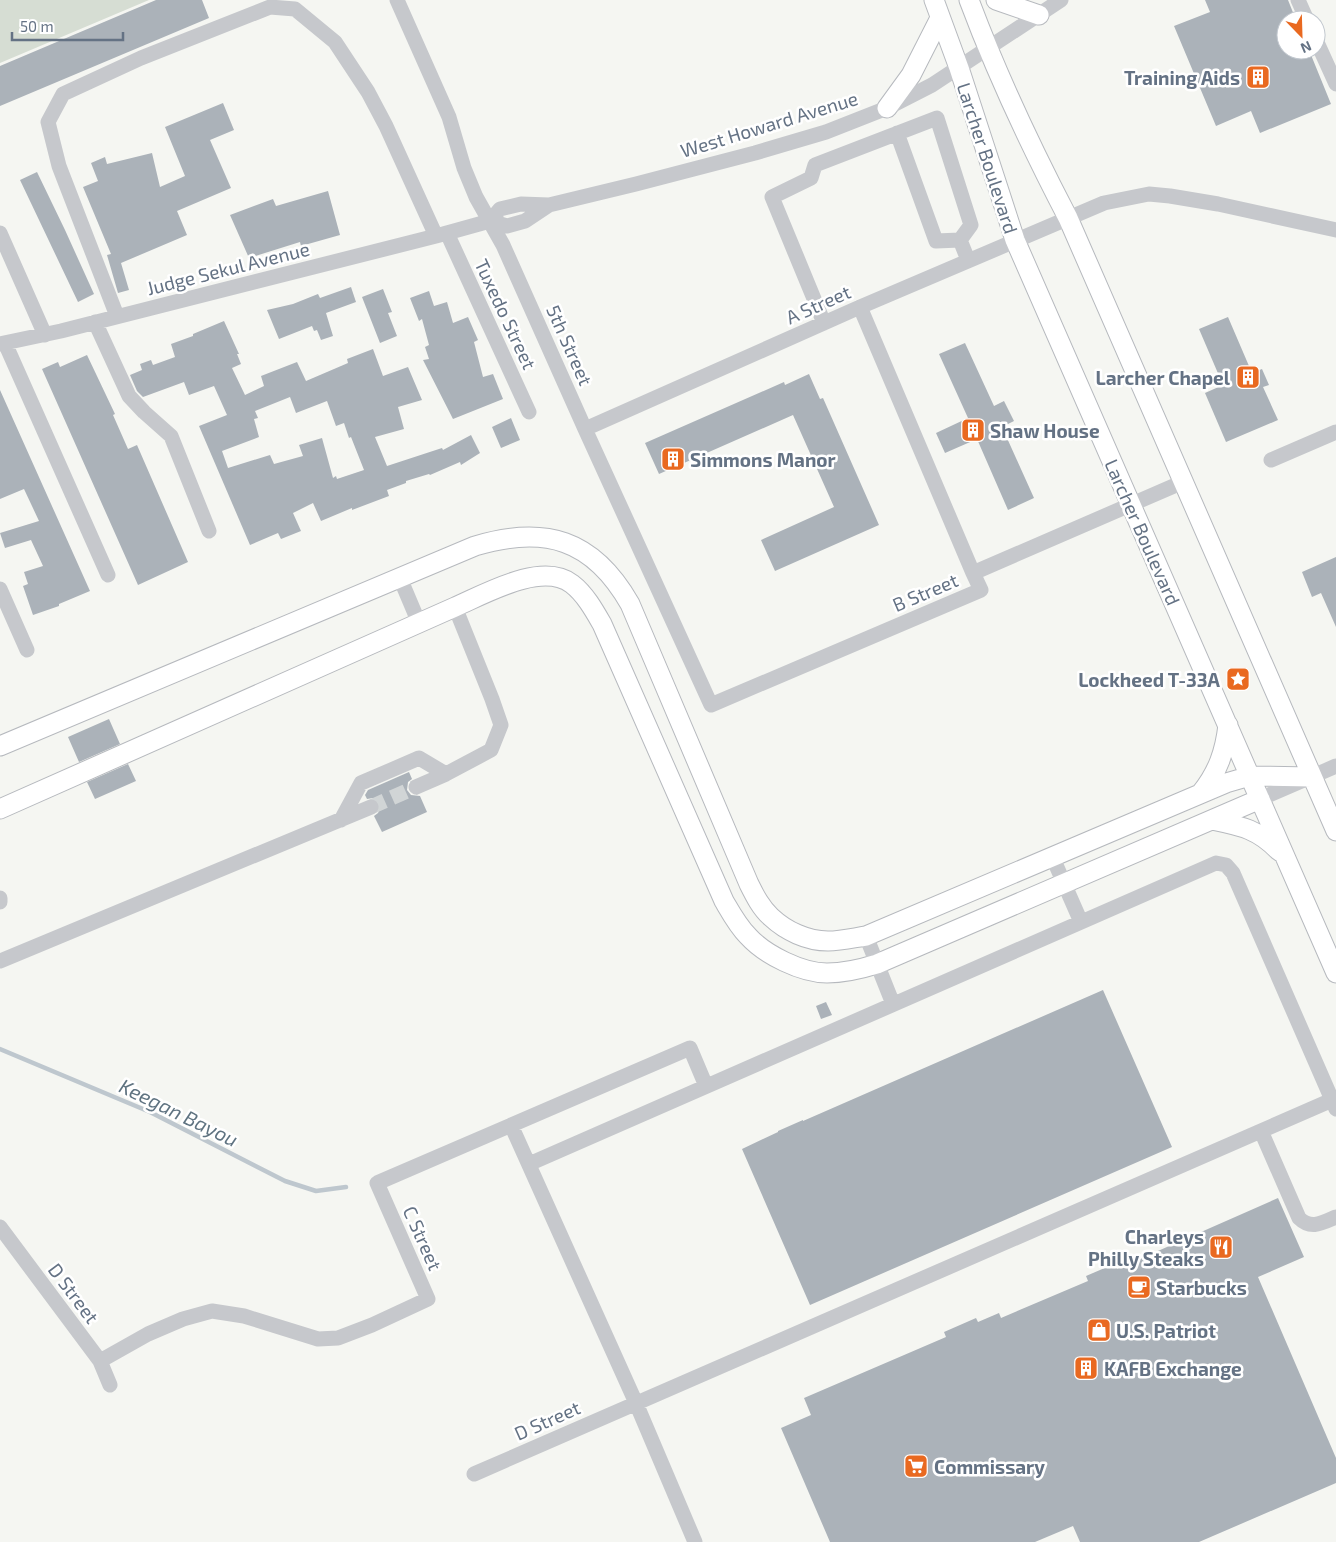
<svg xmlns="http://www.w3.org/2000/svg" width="1336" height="1542" font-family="'Exo 2',sans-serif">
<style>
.green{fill:#d6ddd3}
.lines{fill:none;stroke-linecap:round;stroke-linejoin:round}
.stream{stroke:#bec7ce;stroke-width:4.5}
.building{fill:#abb2b9;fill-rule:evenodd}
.minor-tunnel{stroke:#d1d5d6;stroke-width:15;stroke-dasharray:15 8;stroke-linecap:butt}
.major-casing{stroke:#b6b9be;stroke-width:21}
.minor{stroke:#c6c8cc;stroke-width:15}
.major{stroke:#fff;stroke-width:19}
.labels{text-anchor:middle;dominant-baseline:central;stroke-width:5;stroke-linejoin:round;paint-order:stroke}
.poi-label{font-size:19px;font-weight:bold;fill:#647284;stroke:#fff;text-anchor:start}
.street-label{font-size:19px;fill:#647284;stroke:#fff}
.water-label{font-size:20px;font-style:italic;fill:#5f7381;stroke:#fff}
</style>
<rect width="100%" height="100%" fill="#f5f6f2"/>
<path class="green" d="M 0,0 L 149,0 L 0,63 Z"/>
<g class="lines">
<path class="stream" d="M 0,1049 L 150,1112 L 285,1181 L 316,1191 L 346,1187"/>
</g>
<path class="building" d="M 156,0 L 202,0 L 209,18 L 0,106 L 0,66 Z
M 1205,0 L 1288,0 L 1296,20 L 1286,20 L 1286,50 L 1309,50 L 1331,104 L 1260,133 L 1251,111 L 1216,126 L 1174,26 L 1210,12 Z
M 223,103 L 234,130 L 210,140 L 231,188 L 177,211 L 187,235 L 121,263 L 129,290 L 118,293 L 107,255 L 111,254 L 83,187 L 98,181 L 91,163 L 105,157 L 107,164 L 152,153 L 160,187 L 185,176 L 165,127 Z
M 37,172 L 65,230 L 94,294 L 78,302 L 20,180 Z
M 328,191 L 340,235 L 301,246 L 300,242 L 249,258 L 230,215 L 273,199 L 276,206 Z
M 351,287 L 356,302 L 326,313 L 333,336 L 321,340 L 317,330 L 314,331 L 312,326 L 279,339 L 267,310 L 293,304 L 318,294 L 320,298 Z
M 383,289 L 392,312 L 388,313 L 397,336 L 380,343 L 362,297 Z
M 429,291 L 434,306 L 447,302 L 453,323 L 468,317 L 478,340 L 474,342 L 483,377 L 493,374 L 503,399 L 453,419 L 423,360 L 429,359 L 425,347 L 429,345 L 422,319 L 419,321 L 410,298 Z
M 1228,317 L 1252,373 L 1262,369 L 1269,385 L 1263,387 L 1278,420 L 1226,442 L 1205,393 L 1223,385 L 1199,329 Z
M 224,321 L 239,354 L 237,354 L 241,364 L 232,368 L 245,395 L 264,386 L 261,376 L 297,362 L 306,381 L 348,363 L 347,359 L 373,349 L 383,376 L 408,367 L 422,400 L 398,407 L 404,429 L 375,437 L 387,466 L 442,448 L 443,450 L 471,435 L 480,453 L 461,465 L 460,462 L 430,475 L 429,474 L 406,481 L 406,483 L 387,490 L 389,496 L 352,510 L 352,508 L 321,521 L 313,503 L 293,513 L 301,531 L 281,539 L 278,533 L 250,545 L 199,426 L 227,415 L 214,386 L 189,395 L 184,382 L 143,397 L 137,391 L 130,375 L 142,370 L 140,364 L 151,360 L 153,365 L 175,357 L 171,344 L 193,336 L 193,334 ZM 290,397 L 296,413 L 327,401 L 336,426 L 344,423 L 349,438 L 351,437 L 364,470 L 337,479 L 336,476 L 333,478 L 322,438 L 299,445 L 303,456 L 274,464 L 270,455 L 228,468 L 222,451 L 259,437 L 254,419 L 258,418 L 255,411 Z
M 965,343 L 994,406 L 1004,401 L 1014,421 L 1002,427 L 1034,498 L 1008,510 L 977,439 L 945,453 L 936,433 L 968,418 L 939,354 Z
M 87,355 L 115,414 L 113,415 L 128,449 L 137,445 L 188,562 L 138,585 L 42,369 L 58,362 L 60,367 Z
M 809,374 L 820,399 L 823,398 L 879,525 L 775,571 L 761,540 L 834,507 L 793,415 L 659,474 L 645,443 L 784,382 L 785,385 Z
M 0,390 L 90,591 L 59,604 L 59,606 L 33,615 L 23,586 L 28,584 L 24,572 L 43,566 L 31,540 L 5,548 L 0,533 L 39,521 L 24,489 L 0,499 Z
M 511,418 L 520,440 L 501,448 L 492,427 Z
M 1336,557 L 1336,627 L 1321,593 L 1312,597 L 1302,572 Z
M 109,719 L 120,744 L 79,762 L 68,737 Z
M 128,764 L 136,781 L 95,799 L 87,782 Z
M 409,772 L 412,779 L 408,782 L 407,790 L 411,795 L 420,796 L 427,812 L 382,832 L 374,816 L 378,813 L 380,809 L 379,803 L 373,798 L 367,799 L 365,795 L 368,790 Z
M 1103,990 L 1172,1147 L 810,1305 L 742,1149 L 778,1132 L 778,1131 L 803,1120 L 803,1121 Z
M 826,1002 L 832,1015 L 821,1019 L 816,1006 Z
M 1278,1198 L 1304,1257 L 1258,1277 L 1336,1458 L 1336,1483 L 1199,1542 L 1080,1542 L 1073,1526 L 1035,1542 L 830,1542 L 781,1428 L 811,1415 L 804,1398 L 946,1337 L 944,1332 L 976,1318 L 978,1322 L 999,1313 L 1001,1318 L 1088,1281 L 1086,1276 L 1114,1264 L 1117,1269 Z"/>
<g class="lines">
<path class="minor-tunnel" d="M 371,807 L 416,787"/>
<g class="major-casing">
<path id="major" d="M 934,0 L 959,68 L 1015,240 L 1336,973
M 969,0 C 997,75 1031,147 1068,218 L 1336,831
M 996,0 L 1039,15
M 887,108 L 911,75 L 940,18
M 0,746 L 475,546 C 545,525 593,539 630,604 L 749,884 C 755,896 761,908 771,917 C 786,931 807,941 828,941 C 841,941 853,938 866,936 L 1226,783 L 1250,776 L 1312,777
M 1201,793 C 1218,772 1225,751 1228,725
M 0,809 L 455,607 C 485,594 542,561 572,584 C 585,594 594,610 602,624 L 724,901 C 731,913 738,926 748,936 C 765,955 802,973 827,973 C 845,973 861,969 877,964 L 1260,799
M 1212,820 C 1241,826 1258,829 1279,851"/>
</g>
<path class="minor" d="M 397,0 L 449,117 L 464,168 L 476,197 L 503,245 L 585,429 L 711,705 L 981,590 L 973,573 L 1183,482
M 1298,0 L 1307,20
M 1316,40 L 1336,84
M 897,133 L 936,241 L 960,240
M 490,221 L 500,209 L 521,204 L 549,205 L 636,184 L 755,153 L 826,132 L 887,108 L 932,85 L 1061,0
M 0,233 L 45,335
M 447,233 L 529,412
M 860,307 L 973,573
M 117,316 L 59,166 L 48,122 L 63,94 L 141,58 L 270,7 L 295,9 L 335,42 L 368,92 L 386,126 L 436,236
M 95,322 L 129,396 L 144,412 L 171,436 L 209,531
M 824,323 L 772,197 L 811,178 L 815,165 L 937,118 L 971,225 L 960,240 L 968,260
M 5,343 L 108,575
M 0,344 L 61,331 L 436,236 L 490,221 L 507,226 L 525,221 L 549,205
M 585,429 L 860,307 L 1104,203 L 1149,194 L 1170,196 L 1218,204 L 1336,230
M 1271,460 L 1336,432
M 400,578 L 419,623
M 0,589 L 27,650
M 416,787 L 446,774 L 491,750 L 501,725 L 492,699 L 455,607
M 1260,799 L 1336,766
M 341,820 L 361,783 L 419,758 L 446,774
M 1052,856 L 1081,922
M 0,898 L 0,902
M 866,936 L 893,1004
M 0,961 L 371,807
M 511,1125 L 636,1403 L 695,1542
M 1261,1131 L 1299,1218 C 1311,1230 1322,1223 1336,1217
M 529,1164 L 1216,863 L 1226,865 L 1233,873 L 1336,1109
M 0,1227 L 100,1361 L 110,1385
M 100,1361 L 148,1334 L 183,1319 L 212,1311 L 244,1316 L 318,1339 L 338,1338 L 372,1325 L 428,1299 L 377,1183 L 690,1048 L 706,1086
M 474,1474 L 1332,1100"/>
<use href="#major" class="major"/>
</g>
<defs>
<g id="building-square" transform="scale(1.25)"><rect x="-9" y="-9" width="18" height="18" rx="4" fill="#e96920" stroke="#fff"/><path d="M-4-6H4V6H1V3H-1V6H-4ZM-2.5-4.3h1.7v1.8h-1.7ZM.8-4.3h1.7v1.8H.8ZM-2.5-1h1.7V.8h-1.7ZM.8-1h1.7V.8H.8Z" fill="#fff"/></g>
<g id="sight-square" transform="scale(1.25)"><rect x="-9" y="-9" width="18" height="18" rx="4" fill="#e96920" stroke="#fff"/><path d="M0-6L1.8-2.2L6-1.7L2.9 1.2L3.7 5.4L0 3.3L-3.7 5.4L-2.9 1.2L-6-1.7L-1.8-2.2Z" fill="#fff"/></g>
<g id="restaurant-square" transform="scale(1.25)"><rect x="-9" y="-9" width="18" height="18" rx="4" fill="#e96920" stroke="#fff"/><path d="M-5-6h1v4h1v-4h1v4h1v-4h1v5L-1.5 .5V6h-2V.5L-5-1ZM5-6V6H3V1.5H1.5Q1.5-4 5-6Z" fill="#fff"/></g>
<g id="cafe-square" transform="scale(1.25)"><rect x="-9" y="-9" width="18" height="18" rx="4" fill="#e96920" stroke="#fff"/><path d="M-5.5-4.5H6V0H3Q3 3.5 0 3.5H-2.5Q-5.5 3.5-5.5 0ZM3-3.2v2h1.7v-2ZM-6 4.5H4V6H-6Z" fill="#fff"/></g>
<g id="shop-square" transform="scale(1.25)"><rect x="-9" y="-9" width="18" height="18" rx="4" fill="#e96920" stroke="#fff"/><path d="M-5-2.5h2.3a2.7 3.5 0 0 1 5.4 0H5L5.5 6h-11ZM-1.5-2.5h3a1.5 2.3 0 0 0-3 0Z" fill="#fff"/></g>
<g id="supermarket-square" transform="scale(1.25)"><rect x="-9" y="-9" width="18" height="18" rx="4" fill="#e96920" stroke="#fff"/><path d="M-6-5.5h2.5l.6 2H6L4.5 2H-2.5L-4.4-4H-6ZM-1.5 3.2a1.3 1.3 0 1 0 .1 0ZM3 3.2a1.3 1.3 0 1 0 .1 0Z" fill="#fff"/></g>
</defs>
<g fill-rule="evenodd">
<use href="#building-square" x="1258" y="77"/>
<use href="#building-square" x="1248" y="377"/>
<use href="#building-square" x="973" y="430"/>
<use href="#building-square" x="673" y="459"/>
<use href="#sight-square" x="1238" y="679"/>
<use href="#restaurant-square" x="1221" y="1247"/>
<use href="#cafe-square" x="1139" y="1287"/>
<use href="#shop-square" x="1099" y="1330"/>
<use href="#building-square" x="1086" y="1368"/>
<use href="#supermarket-square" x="916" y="1466"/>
</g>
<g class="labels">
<g class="poi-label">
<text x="1240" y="77" text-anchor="end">Training Aids</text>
<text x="1230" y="377" text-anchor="end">Larcher Chapel</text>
<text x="990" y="430">Shaw House</text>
<text x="690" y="459">Simmons Manor</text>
<text x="1220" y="679" text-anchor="end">Lockheed T-33A</text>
<text x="1204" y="1236" text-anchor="end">Charleys<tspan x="1204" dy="22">Philly Steaks</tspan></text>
<text x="1156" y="1287">Starbucks</text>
<text x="1116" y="1330">U.S. Patriot</text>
<text x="1104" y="1368">KAFB Exchange</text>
<text x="934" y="1466">Commissary</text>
</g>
<g class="street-label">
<text transform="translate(769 124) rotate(-17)">West Howard Avenue</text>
<text transform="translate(988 158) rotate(72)">Larcher Boulevard</text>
<text transform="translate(228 268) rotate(-14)">Judge Sekul Avenue</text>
<text transform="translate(818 304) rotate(-24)">A Street</text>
<text transform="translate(506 314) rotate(65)">Tuxedo Street</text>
<text transform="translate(570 345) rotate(66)">5th Street</text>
<text transform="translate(1143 532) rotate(66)">Larcher Boulevard</text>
<text transform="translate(925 592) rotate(-23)">B Street</text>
<text transform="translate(423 1238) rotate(66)">C Street</text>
<text transform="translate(74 1293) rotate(53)">D Street</text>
<text transform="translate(547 1420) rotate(-24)">D Street</text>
</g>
<g class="water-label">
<text transform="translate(179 1112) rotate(26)">Keegan Bayou</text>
</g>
</g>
<g transform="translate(1301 35) rotate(157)"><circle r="24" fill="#ffffff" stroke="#c1c7ce"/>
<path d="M0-4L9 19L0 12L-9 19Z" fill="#e96920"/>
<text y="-8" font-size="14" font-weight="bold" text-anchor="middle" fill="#647284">N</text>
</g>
<path d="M12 32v8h111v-8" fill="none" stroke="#647284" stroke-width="2.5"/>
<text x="20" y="32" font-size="15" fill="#647284" stroke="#ffffff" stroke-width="4" paint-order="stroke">50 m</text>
</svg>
